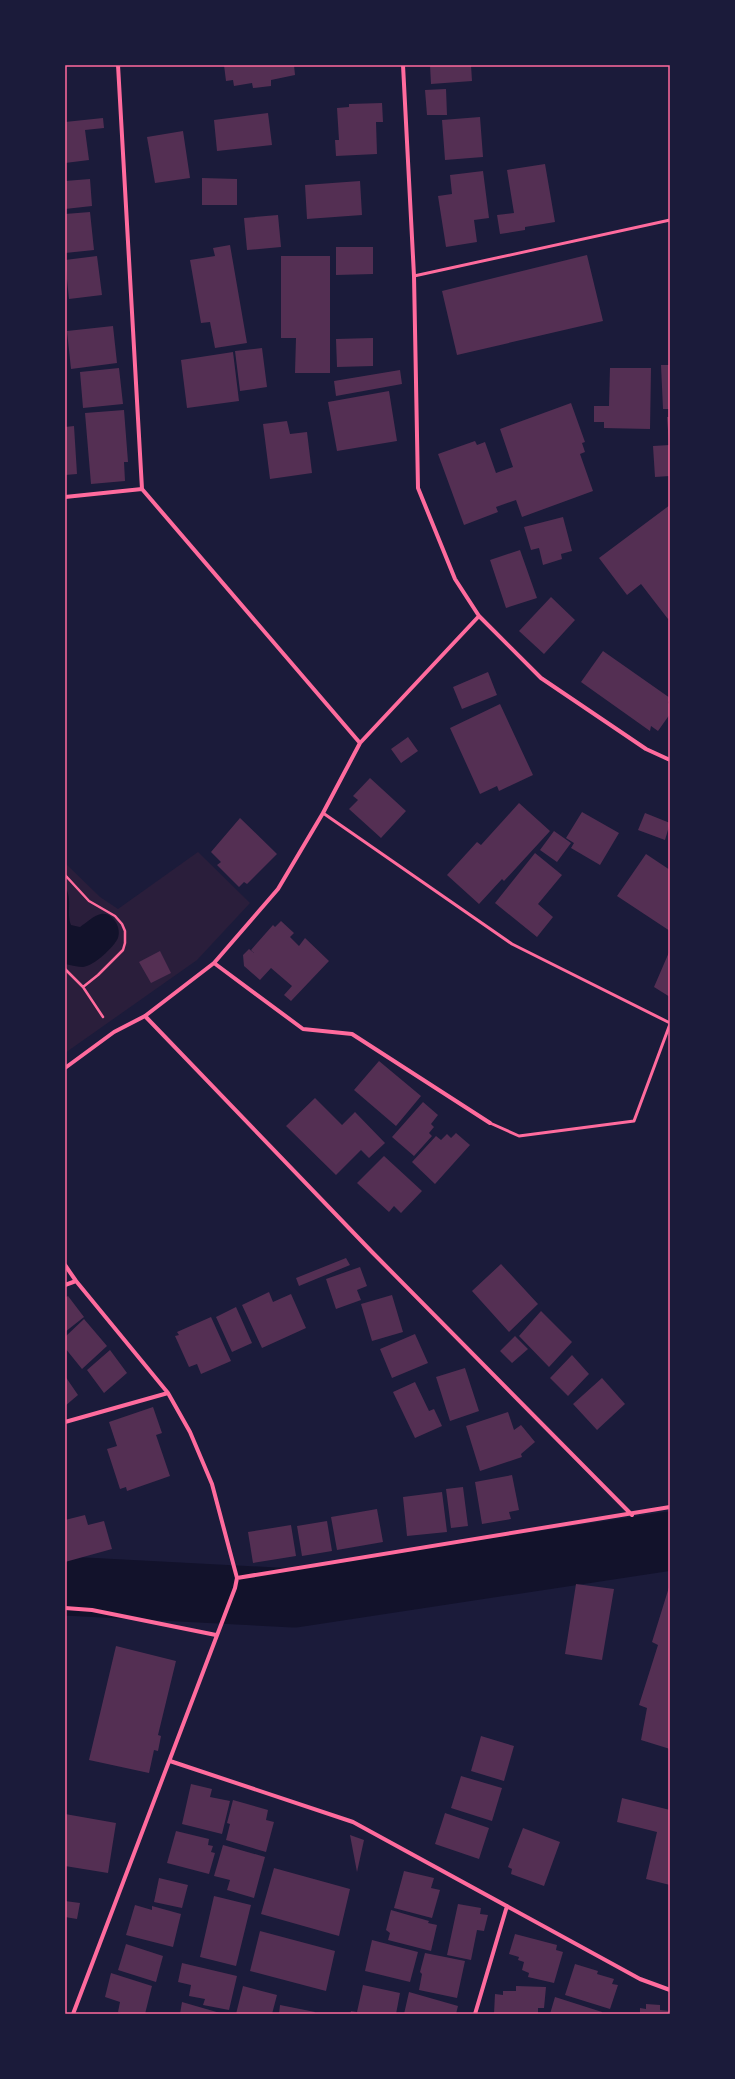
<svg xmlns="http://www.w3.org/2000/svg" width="735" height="2079" font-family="'Work Sans',sans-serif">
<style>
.green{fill:#2a1e3b}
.water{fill:#12122b}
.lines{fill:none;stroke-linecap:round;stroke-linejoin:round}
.river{stroke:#12122b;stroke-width:59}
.building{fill:#542f53}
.path{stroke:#ff6b9d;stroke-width:2.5}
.service{stroke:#ff6b9d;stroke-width:3}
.minor{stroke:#ff6b9d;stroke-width:4}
.neatline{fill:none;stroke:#ff6b9d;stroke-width:1.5}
</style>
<rect width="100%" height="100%" fill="#1b1b3a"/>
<path class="green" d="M 198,852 L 250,903 L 197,960 L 65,1053 L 65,863 L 100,897 L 118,909 Z"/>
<path class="water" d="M 65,887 C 73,899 66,912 71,925 L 80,927 C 86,923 94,915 101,914 C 112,912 122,927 118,938 C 114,947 94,966 83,967 C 78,967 71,965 65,964 Z"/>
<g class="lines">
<path class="river" d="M 65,1586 L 294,1598 L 670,1541"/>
</g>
<path class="building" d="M 224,65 L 294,65 L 295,75 L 271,80 L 271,86 L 253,88 L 252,83 L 234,86 L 233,80 L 226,81 Z
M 430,65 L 471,65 L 472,81 L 431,84 Z
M 446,89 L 447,115 L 427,115 L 425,90 Z
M 382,103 L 383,122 L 376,122 L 377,154 L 336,156 L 335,140 L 339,140 L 337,108 L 349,107 L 349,104 Z
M 268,113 L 272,145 L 217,151 L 214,120 Z
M 480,117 L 483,157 L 445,160 L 442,120 Z
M 103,118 L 104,128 L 85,130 L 89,160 L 65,163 L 65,122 Z
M 183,131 L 190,178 L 155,183 L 147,137 Z
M 545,164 L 555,222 L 525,227 L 525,230 L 500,234 L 497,215 L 514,213 L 507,170 Z
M 483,171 L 489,218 L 474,220 L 477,242 L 446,247 L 438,196 L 452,194 L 450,175 Z
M 202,178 L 237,179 L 237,205 L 202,205 Z
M 90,179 L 92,206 L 65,209 L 65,181 Z
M 360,181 L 362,215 L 307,219 L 305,185 Z
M 90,212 L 94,250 L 65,253 L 65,214 Z
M 278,215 L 281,247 L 247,250 L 244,218 Z
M 230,245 L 247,343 L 215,348 L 210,322 L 201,323 L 190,260 L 215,256 L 213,248 Z
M 336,247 L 373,247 L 373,274 L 336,275 Z
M 587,255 L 603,321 L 457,355 L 442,291 Z
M 97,256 L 102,295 L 69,299 L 65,260 Z
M 281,256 L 330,256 L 330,373 L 295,373 L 296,338 L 281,338 Z
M 113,326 L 117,363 L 71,369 L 67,331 Z
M 373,338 L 373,366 L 337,367 L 336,339 Z
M 262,348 L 267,387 L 240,391 L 235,351 Z
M 233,352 L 239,401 L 187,408 L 181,360 Z
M 661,365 L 670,365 L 670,409 L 663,409 Z
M 119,368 L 123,404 L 83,408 L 80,372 Z
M 610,368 L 651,368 L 650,429 L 604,428 L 604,422 L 594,422 L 594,406 L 609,406 Z
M 400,370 L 402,384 L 336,396 L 334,381 Z
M 389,391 L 397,441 L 337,451 L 328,402 Z
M 571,403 L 585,442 L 582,443 L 585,452 L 580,454 L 593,491 L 522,517 L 516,500 L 496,507 L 498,512 L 464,525 L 438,454 L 475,441 L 477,445 L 485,442 L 496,473 L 513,467 L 500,429 Z
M 124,410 L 128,462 L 124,462 L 125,481 L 91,484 L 85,413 Z
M 667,417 L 670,417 L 670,444 L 669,444 Z
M 287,421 L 290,434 L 307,432 L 312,473 L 270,479 L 263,424 Z
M 74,426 L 77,474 L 65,475 L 65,427 Z
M 670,445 L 670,476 L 655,477 L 653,446 Z
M 670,505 L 670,617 L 668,619 L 641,584 L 627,595 L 599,558 Z
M 563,517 L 572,551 L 561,554 L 562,559 L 543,565 L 539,548 L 531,550 L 524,527 Z
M 520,550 L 537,598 L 506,608 L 490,560 Z
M 551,597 L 575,620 L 544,654 L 519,631 Z
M 603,651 L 670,698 L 668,703 L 670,704 L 670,714 L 658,731 L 651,726 L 650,731 L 581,682 Z
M 488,672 L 497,695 L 462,709 L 453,687 Z
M 500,704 L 533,775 L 499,791 L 497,786 L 480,794 L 450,728 Z
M 408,737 L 418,751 L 401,763 L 391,749 Z
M 370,778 L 406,811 L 381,838 L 349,809 L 358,800 L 353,796 Z
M 519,803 L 550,831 L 504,881 L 502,879 L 479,904 L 447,875 L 477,842 L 481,845 Z
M 582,812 L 619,833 L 600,865 L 571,848 L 574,843 L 566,838 Z
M 645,813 L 670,823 L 665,840 L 638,830 Z
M 240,818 L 277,854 L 247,884 L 244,882 L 239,887 L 217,865 L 221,862 L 211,852 Z
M 554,831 L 571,843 L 557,862 L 540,850 Z
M 535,853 L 562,875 L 538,904 L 553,917 L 537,937 L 495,903 Z
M 646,854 L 670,870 L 670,931 L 617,896 Z
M 281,921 L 294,933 L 290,937 L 299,946 L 305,938 L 329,961 L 291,1001 L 284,995 L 292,986 L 271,968 L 260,980 L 244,966 L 243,955 L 249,949 L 254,953 L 251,950 L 273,925 L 275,927 Z
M 670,950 L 670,997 L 654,987 Z
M 160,951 L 171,973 L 151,983 L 139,962 Z
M 379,1061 L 421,1096 L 396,1126 L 354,1090 Z
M 315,1098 L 342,1125 L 355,1112 L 385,1143 L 369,1158 L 361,1150 L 336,1175 L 286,1126 Z
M 423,1102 L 438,1115 L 431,1124 L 434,1127 L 429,1133 L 432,1136 L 414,1156 L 392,1137 Z
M 456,1133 L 470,1145 L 435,1184 L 412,1162 L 436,1136 L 441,1140 L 447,1134 L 451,1138 Z
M 384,1156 L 422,1191 L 401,1213 L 394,1206 L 389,1212 L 357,1183 Z
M 346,1258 L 350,1265 L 299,1286 L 296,1278 Z
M 501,1264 L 538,1304 L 509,1332 L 472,1291 Z
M 360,1267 L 367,1286 L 357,1290 L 361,1300 L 336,1309 L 326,1279 Z
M 269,1292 L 273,1302 L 291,1294 L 306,1328 L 262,1348 L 242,1305 Z
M 392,1295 L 403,1332 L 372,1341 L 361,1304 Z
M 68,1296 L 84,1317 L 65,1332 L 65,1298 Z
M 236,1307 L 252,1343 L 232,1352 L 216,1317 Z
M 541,1311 L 572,1342 L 549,1367 L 519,1336 Z
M 211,1317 L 231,1361 L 201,1374 L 197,1364 L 189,1367 L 175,1336 L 179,1335 L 177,1332 Z
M 84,1319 L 107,1346 L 82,1369 L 65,1348 L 65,1337 Z
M 415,1334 L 428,1363 L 392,1378 L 380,1349 Z
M 515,1336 L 528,1349 L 512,1363 L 500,1351 Z
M 110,1350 L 127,1373 L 104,1393 L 87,1370 Z
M 572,1355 L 589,1374 L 568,1396 L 550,1378 Z
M 465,1368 L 479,1411 L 450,1421 L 436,1377 Z
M 65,1376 L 78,1395 L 65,1406 Z
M 602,1378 L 625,1404 L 597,1430 L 573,1404 Z
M 415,1382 L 429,1411 L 434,1409 L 442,1426 L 415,1438 L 393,1392 Z
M 153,1407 L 162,1433 L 156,1435 L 170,1476 L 127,1491 L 126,1487 L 120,1489 L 107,1449 L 117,1446 L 109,1422 Z
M 508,1412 L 514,1430 L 521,1425 L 535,1442 L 521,1454 L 522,1457 L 480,1471 L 466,1426 Z
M 512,1475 L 519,1510 L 509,1512 L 511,1519 L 482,1524 L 475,1482 Z
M 463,1487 L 468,1526 L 451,1528 L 446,1489 Z
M 442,1492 L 447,1532 L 407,1536 L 403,1497 Z
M 377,1509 L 383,1542 L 337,1550 L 331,1517 Z
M 85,1515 L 88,1525 L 104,1521 L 112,1549 L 65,1562 L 65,1520 Z
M 327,1521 L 332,1551 L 302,1556 L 297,1526 Z
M 291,1525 L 296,1556 L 253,1563 L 248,1532 Z
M 576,1584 L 614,1589 L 602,1660 L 565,1654 Z
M 670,1584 L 670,1749 L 641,1740 L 647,1708 L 639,1705 L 658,1645 L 652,1642 Z
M 116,1646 L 176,1661 L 158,1735 L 161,1736 L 158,1751 L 154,1750 L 149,1773 L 89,1760 Z
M 481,1736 L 514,1746 L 504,1781 L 471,1771 Z
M 461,1776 L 502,1788 L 492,1821 L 451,1808 Z
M 191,1784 L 212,1789 L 210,1797 L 230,1801 L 222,1834 L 182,1824 Z
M 622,1798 L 670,1810 L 670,1885 L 646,1879 L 657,1832 L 617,1822 Z
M 233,1800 L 268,1810 L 266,1820 L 274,1822 L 266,1852 L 226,1840 L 230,1824 L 227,1823 Z
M 445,1813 L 489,1828 L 479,1859 L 435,1844 Z
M 65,1814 L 116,1823 L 108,1873 L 65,1866 Z
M 523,1828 L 560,1842 L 544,1886 L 511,1874 L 512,1869 L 508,1867 Z
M 176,1831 L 209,1839 L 208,1845 L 213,1846 L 211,1852 L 215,1853 L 209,1874 L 167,1863 Z
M 350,1835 L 364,1840 L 357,1872 Z
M 223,1845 L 265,1857 L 254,1898 L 227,1890 L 230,1880 L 214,1876 Z
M 274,1868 L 350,1889 L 339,1936 L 261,1914 Z
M 404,1871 L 434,1878 L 431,1888 L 440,1890 L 432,1918 L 394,1908 Z
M 159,1878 L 188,1885 L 182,1908 L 154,1902 Z
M 214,1896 L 251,1905 L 236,1966 L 200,1957 Z
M 65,1901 L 80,1903 L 77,1919 L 65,1917 Z
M 458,1904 L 481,1908 L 480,1914 L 488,1915 L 484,1931 L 477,1930 L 471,1960 L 447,1955 Z
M 135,1905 L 152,1910 L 152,1906 L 181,1914 L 173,1947 L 126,1935 Z
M 391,1910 L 429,1921 L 428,1923 L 437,1925 L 431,1951 L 388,1940 L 390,1933 L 386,1930 Z
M 260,1931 L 335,1951 L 326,1991 L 250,1971 Z
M 515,1934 L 557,1945 L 556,1950 L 563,1952 L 554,1983 L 528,1977 L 529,1973 L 522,1970 L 524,1962 L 518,1960 L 519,1957 L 509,1954 Z
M 372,1940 L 418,1952 L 410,1982 L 365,1971 Z
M 126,1944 L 163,1956 L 156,1982 L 118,1970 Z
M 425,1953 L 465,1961 L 457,1998 L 419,1990 L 422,1974 L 420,1972 Z
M 182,1963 L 237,1976 L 229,2010 L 203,2005 L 205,1999 L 189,1996 L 191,1985 L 178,1982 Z
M 575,1964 L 598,1971 L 597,1974 L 614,1979 L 612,1984 L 618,1985 L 610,2009 L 565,1995 Z
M 111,1973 L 152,1986 L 145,2014 L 124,2014 L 118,2012 L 120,2002 L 105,1997 Z
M 363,1985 L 400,1993 L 396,2014 L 350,2014 L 351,2011 L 357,2012 Z
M 243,1986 L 277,1995 L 272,2014 L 236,2014 Z
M 516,1986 L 546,1987 L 544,2008 L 538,2008 L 538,2014 L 494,2014 L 495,1994 L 503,1995 L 503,1991 L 516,1991 Z
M 409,1992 L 458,2006 L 456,2014 L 404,2014 Z
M 555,1997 L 602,2012 L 602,2014 L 550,2014 Z
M 182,2002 L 220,2013 L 219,2014 L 180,2014 Z
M 646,2004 L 660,2005 L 660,2010 L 670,2011 L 670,2014 L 640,2014 L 640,2008 L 646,2009 Z
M 280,2005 L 315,2012 L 314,2014 L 279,2014 Z"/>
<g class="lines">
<path class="path" d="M 65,875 L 89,901 L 115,916 L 122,924 L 125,931 L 125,943 L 123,950 L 98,975 L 83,987 L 103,1017
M 65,969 L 83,987"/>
<path class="service" d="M 414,276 L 670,220
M 323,813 L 512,944 L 670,1023
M 490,1123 L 519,1136 L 634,1121 L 670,1024"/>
<path class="minor" d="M 118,65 L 142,489 L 360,743
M 403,65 L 414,276 L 418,488 L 455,579 L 479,616 L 541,678 L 646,749 L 670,760
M 65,497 L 142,489
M 214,963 L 303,1029 L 352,1034 L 490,1123
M 145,1016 L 372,1252 L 632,1515
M 65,1068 L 114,1032 L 145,1016 L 214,963 L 278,889 L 323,813 L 360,743 L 479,616
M 65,1265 L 76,1281 L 168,1393 L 190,1432 L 212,1484 L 237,1578 L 235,1588 L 73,2014
M 65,1285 L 76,1281
M 65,1422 L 168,1393
M 237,1578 L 670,1507
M 65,1608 L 92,1610 L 216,1635
M 170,1761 L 353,1822 L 640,1979 L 670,1990
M 475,2014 L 507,1906"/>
</g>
<rect width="735" height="2079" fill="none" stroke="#1b1b3a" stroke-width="132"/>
<rect x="66" y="66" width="603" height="1947" class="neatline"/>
</svg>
